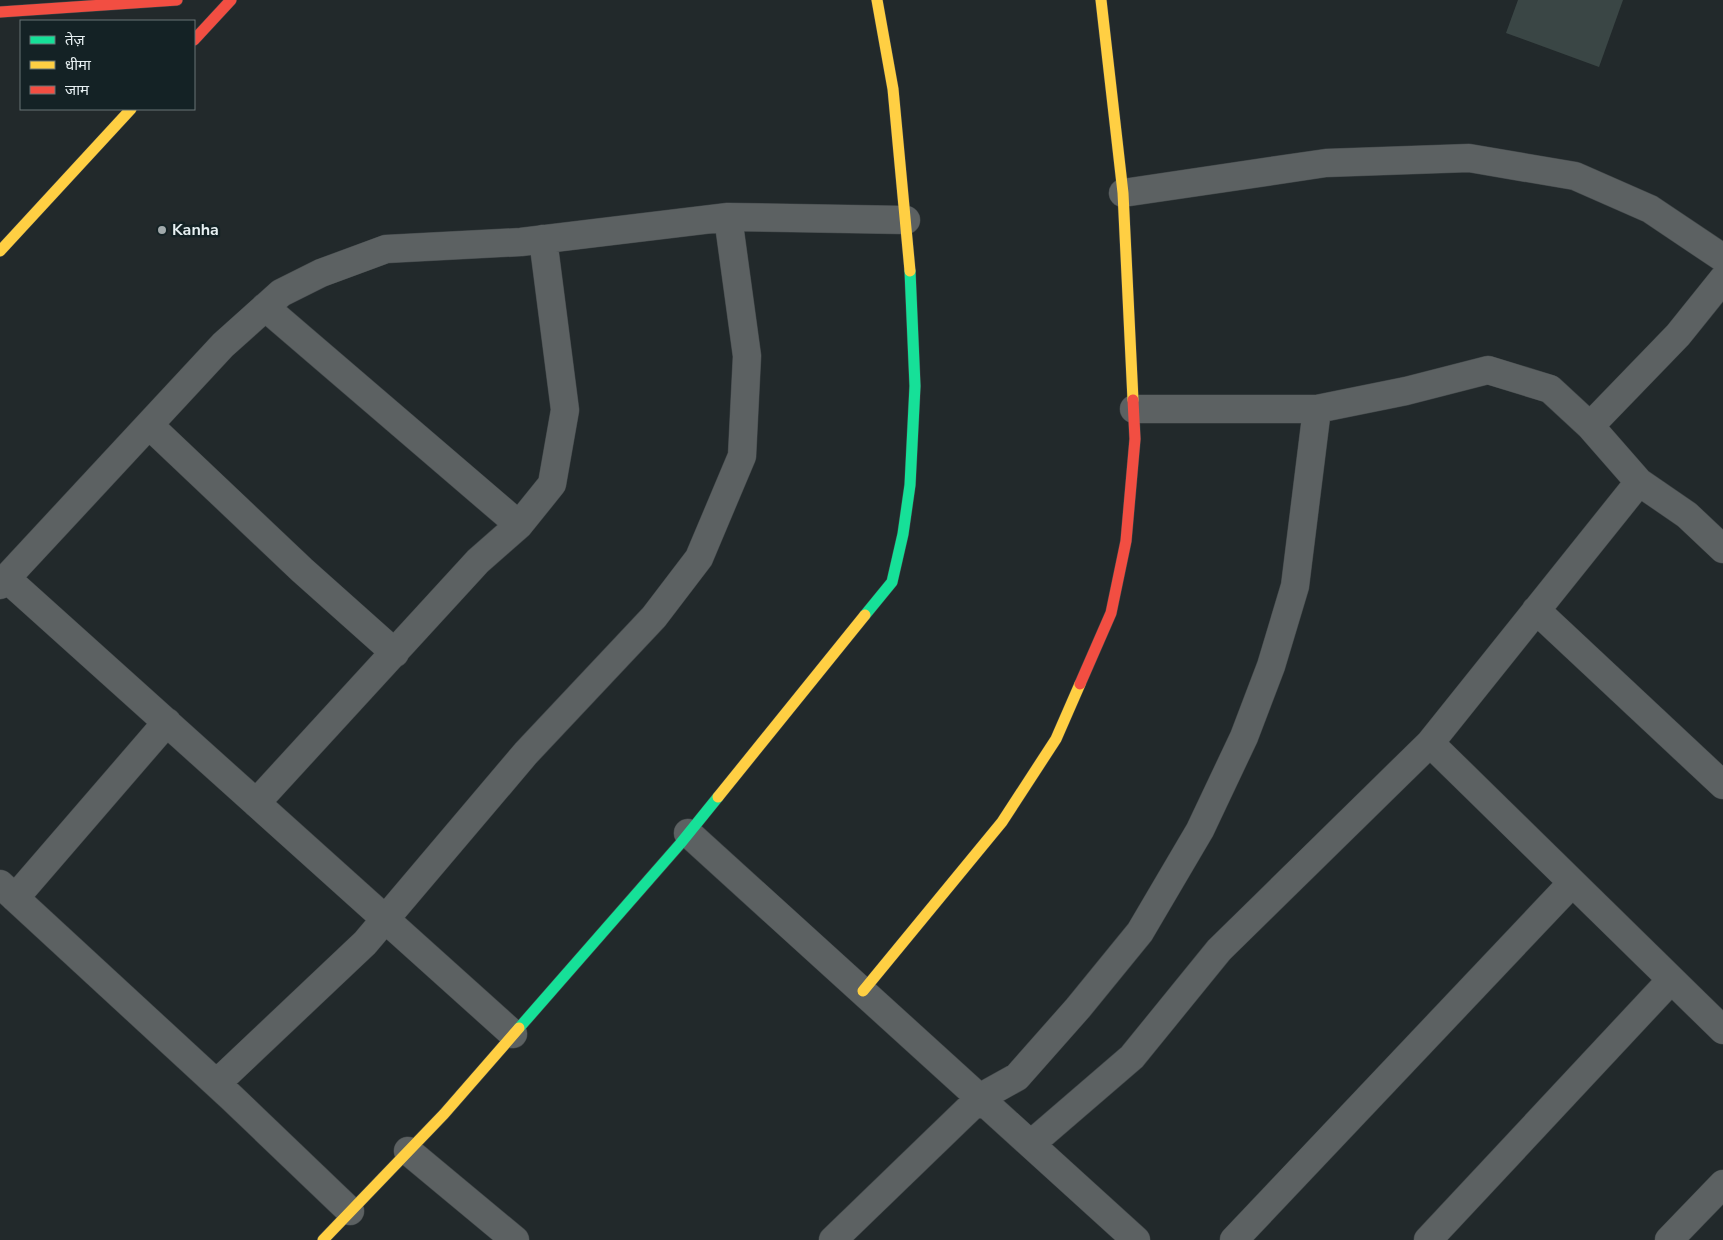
<svg xmlns="http://www.w3.org/2000/svg" width="1723" height="1240" font-family="'Nunito Sans','Noto Sans Devanagari',sans-serif">
<style>
.building{fill:#3a4645}
.lines{fill:none;stroke-linecap:round;stroke-linejoin:round}
.street-casing{stroke:#404648;stroke-width:29}
.fast-casing{stroke:#404648;stroke-width:12}
.slow-casing{stroke:#404648;stroke-width:12}
.jam-casing{stroke:#404648;stroke-width:12}
.street{stroke:#5c6162;stroke-width:28}
.fast{stroke:#16e098;stroke-width:11}
.slow{stroke:#ffcf43;stroke-width:11}
.jam{stroke:#f24e42;stroke-width:11}
.poi-dot{fill:#a2aaac;stroke:#142225;stroke-width:2}
.labels{text-anchor:middle;dominant-baseline:central;stroke-width:5;stroke-linejoin:round;paint-order:stroke}
.poi-label{font-size:16px;font-weight:bold;fill:#e7f0f2;stroke:#142225;text-anchor:start}
</style>
<rect width="100%" height="100%" fill="#22292b"/>
<path class="building" d="M 1518,0 L 1623,0 L 1599,67 L 1506,33 Z"/>
<g class="lines">
<g class="street-casing">
<path id="street" d="M 1123,193 L 1326,163 L 1469,158 L 1575,176 L 1650,209 L 1723,258
M 265,307 L 519,525
M 1134,409 L 1317,409 L 1406,391 L 1488,370 L 1550,389 L 1590,426 L 1639,482 L 1687,515 L 1723,549
M 149,425 L 302,570 L 395,653
M 1590,426 L 1678,335 L 1723,279
M 6,578 L 513,1034
M 0,585 L 223,345 L 281,293 L 321,273 L 386,249 L 521,242 L 728,217 L 906,220
M 1536,610 L 1723,785
M 1430,743 L 1723,1030
M 256,803 L 478,561 L 519,525 L 552,484 L 565,410 L 543,239
M 688,833 L 1136,1240
M 0,884 L 232,1098 L 350,1211
M 15,898 L 167,722
M 217,1083 L 365,943 L 526,753 L 654,617 L 699,558 L 742,456 L 747,356 L 728,217
M 1031,1144 L 1132,1057 L 1219,950 L 1430,743 L 1639,482
M 408,1151 L 515,1240
M 833,1240 L 981,1097 L 1017,1077 L 1078,1008 L 1140,932 L 1200,830 L 1244,737 L 1271,666 L 1295,586 L 1317,409
M 1234,1240 L 1572,883
M 1428,1240 L 1671,980
M 1669,1240 L 1723,1184"/>
</g>
<g class="fast-casing">
<path id="fast" d="M 865,615 L 892,582 L 903,534 L 910,485 L 915,386 L 910,271
M 519,1028 L 680,844 L 718,797"/>
</g>
<g class="slow-casing">
<path id="slow" d="M 877,0 L 893,89 L 910,271
M 1101,0 L 1123,193 L 1133,400
M 0,251 L 131,109
M 718,797 L 865,615
M 863,991 L 1002,822 L 1056,739 L 1080,684
M 323,1240 L 444,1114 L 519,1028"/>
</g>
<g class="jam-casing">
<path id="jam" d="M 0,12 L 177,0
M 194,40 L 231,0
M 1080,684 L 1111,613 L 1126,541 L 1135,439 L 1133,400"/>
</g>
<use href="#street" class="street"/>
<use href="#fast" class="fast"/>
<use href="#slow" class="slow"/>
<use href="#jam" class="jam"/>
</g>
<circle class="poi-dot" cx="162" cy="230" r="5"/>
<g class="labels">
<g class="poi-label">
<text x="172" y="230">Kanha</text>
</g>
</g>
<rect x="20" y="20" width="175" height="90" fill="#142225" stroke="#687477"/>
<rect x="30" y="36" width="25" height="8" fill="#16e098" stroke="#687477"/>
<text x="65" y="45" font-size="15" fill="#e7f0f2">तेज़</text>
<rect x="30" y="61" width="25" height="8" fill="#ffcf43" stroke="#687477"/>
<text x="65" y="70" font-size="15" fill="#e7f0f2">धीमा</text>
<rect x="30" y="86" width="25" height="8" fill="#f24e42" stroke="#687477"/>
<text x="65" y="95" font-size="15" fill="#e7f0f2">जाम</text>
</svg>
